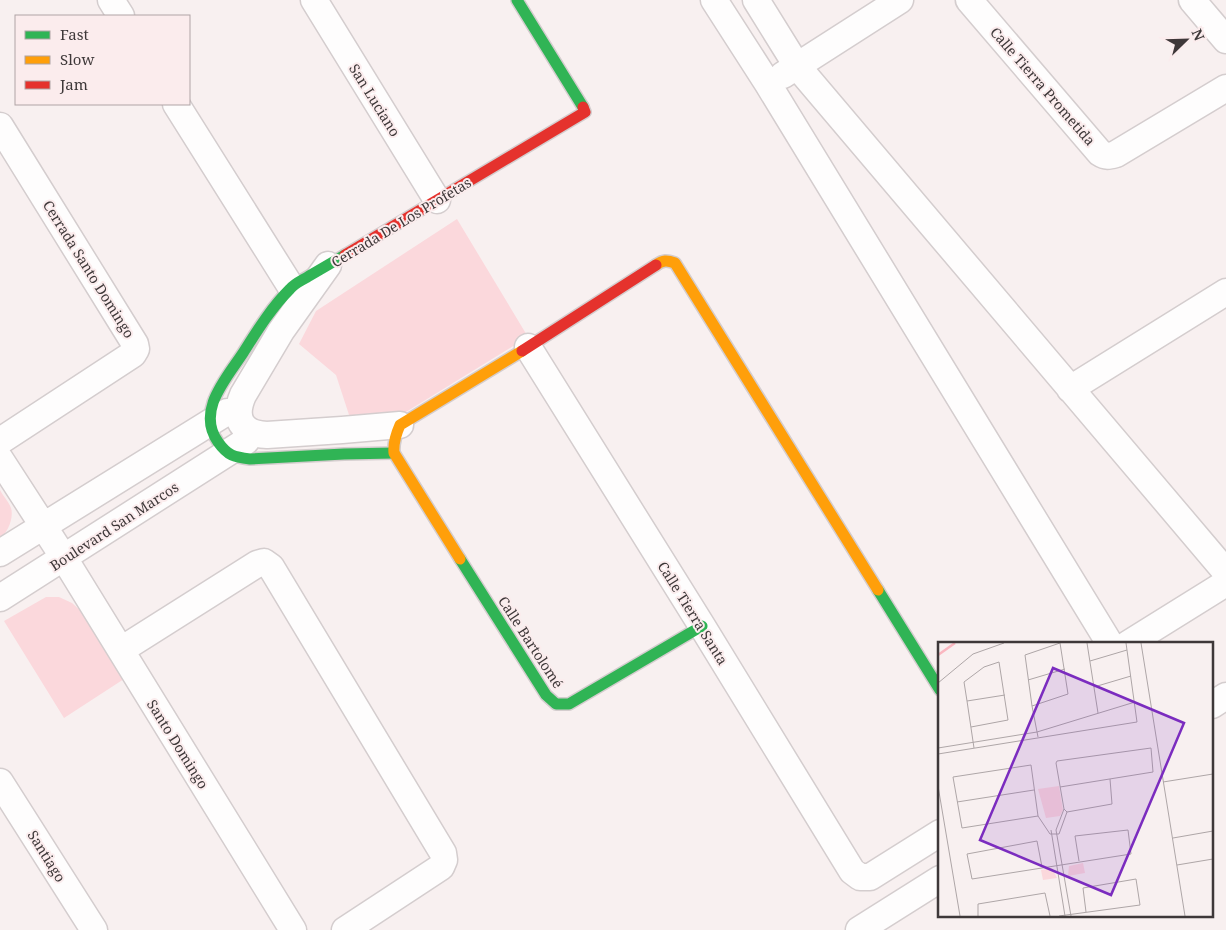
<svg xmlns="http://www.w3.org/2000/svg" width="1226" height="930" font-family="'Noto Serif',serif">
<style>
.green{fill:#fbd8dc}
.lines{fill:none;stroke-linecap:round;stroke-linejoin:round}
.street-casing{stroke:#d4cdce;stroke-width:29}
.fast-casing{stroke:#d4cdce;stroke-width:14}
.slow-casing{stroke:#d4cdce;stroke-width:14}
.jam-casing{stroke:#d4cdce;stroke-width:14}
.street{stroke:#fefdfd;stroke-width:26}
.fast{stroke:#30b455;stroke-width:11}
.slow{stroke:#ff9f0a;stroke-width:11}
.jam{stroke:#e5322d;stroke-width:11}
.labels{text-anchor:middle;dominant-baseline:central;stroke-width:4;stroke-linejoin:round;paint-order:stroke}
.street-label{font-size:14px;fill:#3e3839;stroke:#fbeced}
.inset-river{fill:none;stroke:#fab7c0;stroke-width:2.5}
.inset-road{fill:none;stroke:#aea6a7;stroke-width:1}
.view{fill:#7b2cbf;fill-opacity:0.15;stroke:#7b2cbf;stroke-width:2.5}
.inset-edge{fill:none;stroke:#3e3839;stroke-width:2.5}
</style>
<rect width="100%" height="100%" fill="#f8f0f0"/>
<path class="green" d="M 457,219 L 528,337 L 393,420 L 351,421 L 336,375 L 299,344 L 316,311 Z
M 0,490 C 3,496 9,502 11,508 C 14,517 8,533 0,538 Z
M 46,597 L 59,597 L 72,603 L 82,612 L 124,679 L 64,718 L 4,621 Z"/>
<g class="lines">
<g class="street-casing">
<path id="street" d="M 111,0 L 121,16
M 314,0 L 437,200
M 714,0 L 768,84 L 1110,644
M 756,0 L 797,66 L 1226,572
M 969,0 L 1100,153 C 1106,157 1109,156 1116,154 L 1226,88
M 1192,0 L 1226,40
M 783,75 L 900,0
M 176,104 L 291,287
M 0,126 L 135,344 L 136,349 L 133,354 L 0,441
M 328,265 L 281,331 L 243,395 C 233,418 241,434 267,435 L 342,430 L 400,425
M 528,347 L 702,626 L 852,871 L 860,877 L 870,877 L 940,833
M 1070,389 L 1226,292
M 0,459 L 64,558 L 293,930
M 0,553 L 227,412
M 0,598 L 246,441
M 1128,644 L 1226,583
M 121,650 L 257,564 L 264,562 L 271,567 L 443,853 L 444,860 L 441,867 L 345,930
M 1212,705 L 1226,696
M 0,782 L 94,930
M 859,930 L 940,879"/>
</g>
<g class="fast-casing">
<path id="fast" d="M 517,0 L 583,107
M 345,255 C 333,262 321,269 309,276 C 303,280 295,283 290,289 C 271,308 257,331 243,353 C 226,379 196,411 218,442 C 228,456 234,457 250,459 L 344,454 L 394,453
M 460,559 L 546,695 L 556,704 L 569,704 L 702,626
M 878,590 L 940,690"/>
</g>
<g class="slow-casing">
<path id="slow" d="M 656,265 C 663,260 667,260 675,263 L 878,590
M 460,559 L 394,453 C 393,443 396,434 400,425 L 522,351"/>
</g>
<g class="jam-casing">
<path id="jam" d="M 345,255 L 585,112 L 583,107
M 522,351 L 656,265"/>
</g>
<use href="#street" class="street"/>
<use href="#fast" class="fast"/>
<use href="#slow" class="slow"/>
<use href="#jam" class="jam"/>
</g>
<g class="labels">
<g class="street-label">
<text transform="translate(1043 86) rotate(49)">Calle Tierra Prometida</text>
<text transform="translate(375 100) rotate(58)">San Luciano</text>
<text transform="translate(401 222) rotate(-31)">Cerrada De Los Profetas</text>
<text transform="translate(89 269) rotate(58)">Cerrada Santo Domingo</text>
<text transform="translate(114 526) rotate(-33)">Boulevard San Marcos</text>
<text transform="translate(693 613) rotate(58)">Calle Tierra Santa</text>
<text transform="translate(531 642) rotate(57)">Calle Bartolomé</text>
<text transform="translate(178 744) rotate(58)">Santo Domingo</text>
<text transform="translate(47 856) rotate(58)">Santiago</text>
</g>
</g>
<g transform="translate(938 642)">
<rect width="275" height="275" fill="#f8f0f0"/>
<path d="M 121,144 L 125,168 L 122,174 L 108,176 L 100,147 ZM 145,221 L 147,231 L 130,234 L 131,224 ZM 114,226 L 119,236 L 105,238 L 103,228 Z" fill="#fbd8dc"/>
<path class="inset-river" d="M 0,13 L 17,1"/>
<path class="inset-road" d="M 149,1 L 160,71M 203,1 L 247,274M 152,19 L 189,8M 90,38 L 127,27M 0,41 L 35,12 L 66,1M 156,45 L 193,34M 29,59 L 67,53M 94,64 L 130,52 L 122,1 L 87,13 L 94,64 L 100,95M 33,85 L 70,78 L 61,20 L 46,25 L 26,40 L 29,59 L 36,106M 0,106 L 99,90 L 197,60M 0,112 L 199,80 L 188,1M 225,140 L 275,132M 0,144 L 22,274M 122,145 L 215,130 L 213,106 L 119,119 L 118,121 L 126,167 L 129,170M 19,160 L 96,148M 126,167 L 118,188 L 133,274M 129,170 L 174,162 L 172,137M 100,174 L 24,186 L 15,135 L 93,123 L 100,174 L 112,192 L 121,192 L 129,170M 113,188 L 127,274M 235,196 L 275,189M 239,223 L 275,217M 104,225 L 99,199 L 29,212 L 34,237 L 193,212 L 190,188 L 137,194 L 141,219M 40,274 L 40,262 L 107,251 L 112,274M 121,274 L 202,263 L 198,237 L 145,246 L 148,270"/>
<path class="view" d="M 115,26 L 246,81 L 173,253 L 42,198 Z"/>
<rect width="275" height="275" class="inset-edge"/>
</g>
<rect x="15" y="15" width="175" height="90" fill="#fbeced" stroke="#afa4a5"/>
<rect x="25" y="31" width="25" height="8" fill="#30b455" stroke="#afa4a5"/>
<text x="60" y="40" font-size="15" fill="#3e3839">Fast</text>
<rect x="25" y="56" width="25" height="8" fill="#ff9f0a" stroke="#afa4a5"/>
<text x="60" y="65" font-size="15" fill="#3e3839">Slow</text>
<rect x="25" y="81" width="25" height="8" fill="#e5322d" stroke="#afa4a5"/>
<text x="60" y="90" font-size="15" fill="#3e3839">Jam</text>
<g transform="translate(1186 40) rotate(67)" stroke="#fbeced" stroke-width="4" paint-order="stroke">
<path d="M0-4L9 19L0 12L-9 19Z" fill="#3e3839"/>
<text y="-8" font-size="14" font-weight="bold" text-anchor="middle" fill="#3e3839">N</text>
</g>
</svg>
